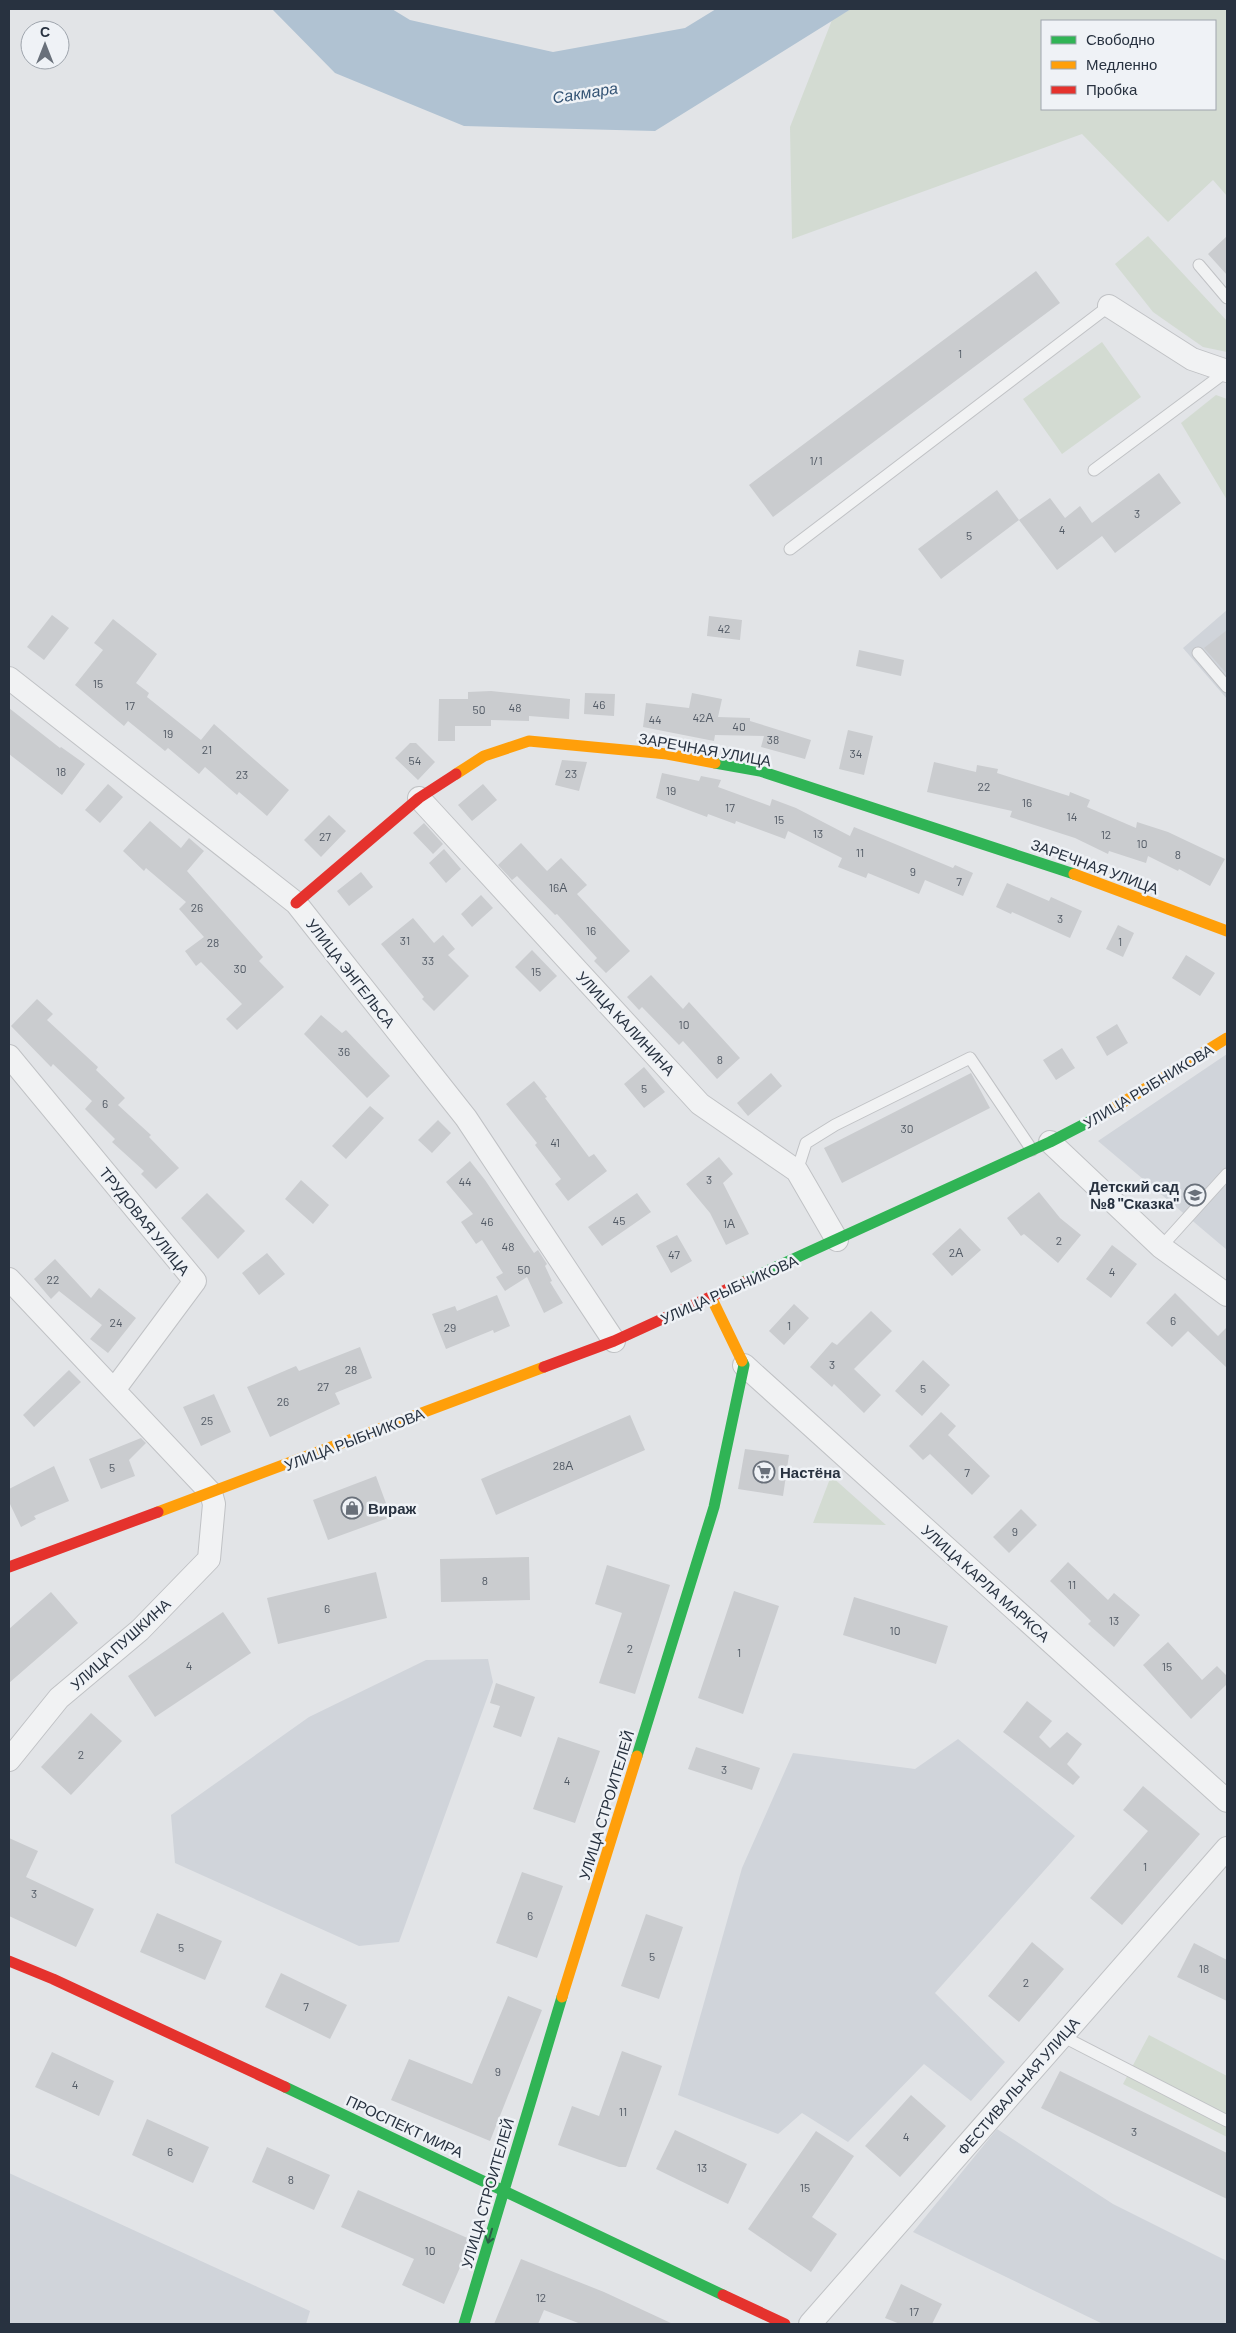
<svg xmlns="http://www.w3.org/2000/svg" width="1236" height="2333" font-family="Barlow,sans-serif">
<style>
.built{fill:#d0d4da}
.green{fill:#d3dbd2;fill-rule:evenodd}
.water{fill:#b0c2d2}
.building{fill:#cacccf}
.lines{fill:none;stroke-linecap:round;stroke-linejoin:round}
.lane-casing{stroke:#c0c2c5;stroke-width:13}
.street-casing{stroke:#c0c2c5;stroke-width:24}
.lane{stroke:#f1f2f3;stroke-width:11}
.street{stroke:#f1f2f3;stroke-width:22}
.fast{stroke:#30b455;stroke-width:11}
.slow{stroke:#ff9f0a;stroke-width:11}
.jam{stroke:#e5322d;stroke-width:11}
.oneway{stroke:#2b6047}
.labels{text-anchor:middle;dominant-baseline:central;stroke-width:5;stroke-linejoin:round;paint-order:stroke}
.number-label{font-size:12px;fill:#515964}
.street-label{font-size:15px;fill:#283240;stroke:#eff2f6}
.poi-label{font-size:15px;font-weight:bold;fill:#283240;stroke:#eff2f6;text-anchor:start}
.water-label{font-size:16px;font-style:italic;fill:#335374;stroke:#eff2f6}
</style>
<rect width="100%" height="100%" fill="#e2e4e7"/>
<path class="built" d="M 1227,610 L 1227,699 L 1183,648 Z
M 1227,1054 L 1227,1250 L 1098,1141 Z
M 488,1659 L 493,1682 L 399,1942 L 359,1946 L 175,1863 L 171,1815 L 309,1717 L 426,1660 Z
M 958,1739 L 1075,1836 L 935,1993 L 1005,2062 L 971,2101 L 924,2064 L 848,2142 L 802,2113 L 778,2134 L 678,2095 L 742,1868 L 793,1753 L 915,1769 Z
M 997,2129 L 1113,2204 L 1227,2261 L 1227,2324 L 1103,2324 L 913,2232 Z
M 9,2173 L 310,2311 L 306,2324 L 9,2324 Z"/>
<path class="green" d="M 851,9 L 1227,9 L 1227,196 L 1213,180 L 1168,222 L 1082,134 L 792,239 L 790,127 L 832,20 ZM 1042,21 L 1215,21 L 1215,109 L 1042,109 Z
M 1148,236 L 1227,321 L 1227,352 L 1203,347 L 1153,312 L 1115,264 Z
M 1102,342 L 1141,397 L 1062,454 L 1023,399 Z
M 1216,395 L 1227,399 L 1227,500 L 1181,423 Z
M 831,1476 L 886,1525 L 813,1523 Z
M 1149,2035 L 1227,2076 L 1227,2137 L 1123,2084 Z"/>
<path class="water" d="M 272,9 L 392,9 L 410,20 L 553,52 L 685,28 L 716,9 L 851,9 L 655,131 L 464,126 L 335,73 Z"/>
<path class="building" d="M 1227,236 L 1227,275 L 1208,254 Z
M 1036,271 L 1060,303 L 773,517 L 749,485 Z
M 1159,473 L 1181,503 L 1115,553 L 1102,536 L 1057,570 L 1019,520 L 1050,498 L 1065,518 L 1080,506 L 1092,523 Z
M 997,490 L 1019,520 L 941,579 L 918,549 Z
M 52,615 L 69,628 L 44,660 L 27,647 Z
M 709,616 L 742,620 L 740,640 L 707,636 Z
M 113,619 L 157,654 L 136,683 L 149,693 L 147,697 L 201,740 L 214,724 L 289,790 L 267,816 L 239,792 L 237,795 L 205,767 L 199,774 L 168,748 L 165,751 L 128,721 L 124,726 L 75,685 L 103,650 L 94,643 Z
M 1227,630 L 1227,674 L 1204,648 Z
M 859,650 L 904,660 L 901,676 L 856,666 Z
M 491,691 L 570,699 L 569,719 L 529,716 L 529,721 L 491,720 L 491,726 L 455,726 L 455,741 L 438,741 L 439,699 L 468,699 L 468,692 Z
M 585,693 L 615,694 L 614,716 L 584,714 Z
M 692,693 L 722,699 L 718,717 L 750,718 L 750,721 L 811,740 L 805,759 L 761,747 L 764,736 L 715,735 L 714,741 L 643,727 L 646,703 L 689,708 Z
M 9,708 L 60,748 L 61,747 L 85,764 L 62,795 L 9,754 Z
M 848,730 L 873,736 L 864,775 L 839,769 Z
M 410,743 L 416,743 L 435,762 L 418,780 L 395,758 Z
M 562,760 L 587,762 L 579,791 L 555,785 Z
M 934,762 L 976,772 L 977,765 L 998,769 L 997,773 L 1069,796 L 1070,792 L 1090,800 L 1087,807 L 1136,828 L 1137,822 L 1168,832 L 1225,859 L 1210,886 L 1179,869 L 1178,871 L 1148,856 L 1146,863 L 1109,851 L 1108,854 L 1075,838 L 1010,817 L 1012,811 L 927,792 Z
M 662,773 L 699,781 L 701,776 L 721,780 L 718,787 L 770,806 L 772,799 L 796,808 L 850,836 L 854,827 L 953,868 L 955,865 L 973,873 L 963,896 L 925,880 L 919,894 L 868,873 L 866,878 L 838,867 L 842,858 L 788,831 L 785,839 L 736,821 L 735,824 L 708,814 L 707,817 L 656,798 Z
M 108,784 L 123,797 L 100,823 L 85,810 Z
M 483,784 L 497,800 L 472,821 L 458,805 Z
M 329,815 L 346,831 L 321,857 L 304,840 Z
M 150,821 L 181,848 L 189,838 L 204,851 L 187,871 L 263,957 L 259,961 L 284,987 L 237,1030 L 226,1019 L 242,1004 L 201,962 L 196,966 L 185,951 L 204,937 L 179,909 L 186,902 L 146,868 L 144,871 L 123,851 Z
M 424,823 L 443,844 L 433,854 L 413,833 Z
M 521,843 L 547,871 L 561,858 L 587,885 L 577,894 L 630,951 L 606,973 L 594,961 L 597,958 L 557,914 L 555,915 L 517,876 L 512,880 L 498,865 Z
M 444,849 L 461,869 L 446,883 L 429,863 Z
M 361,872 L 373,887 L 349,906 L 337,891 Z
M 1007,883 L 1049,901 L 1051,897 L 1082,911 L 1070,938 L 1012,912 L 1011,914 L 996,907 Z
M 481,895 L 493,908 L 472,927 L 461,914 Z
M 413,918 L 434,943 L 443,935 L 455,949 L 448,955 L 469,976 L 434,1011 L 422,999 L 424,997 L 381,944 Z
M 1118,925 L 1134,933 L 1123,957 L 1106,949 Z
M 532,950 L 557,976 L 540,992 L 515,967 Z
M 1186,955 L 1215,973 L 1200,996 L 1172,978 Z
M 651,975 L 683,1009 L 689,1002 L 740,1058 L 717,1079 L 683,1041 L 679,1045 L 642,1007 L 639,1010 L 627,997 Z
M 37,999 L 53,1014 L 47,1020 L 98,1067 L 96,1070 L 125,1098 L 118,1105 L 151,1135 L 149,1137 L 179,1168 L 156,1189 L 141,1174 L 144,1171 L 112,1142 L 115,1139 L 85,1109 L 92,1101 L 53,1064 L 51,1067 L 11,1026 Z
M 321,1015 L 342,1033 L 346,1030 L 390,1076 L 367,1098 L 304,1034 Z
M 1117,1024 L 1128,1043 L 1107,1056 L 1096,1037 Z
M 1062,1048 L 1075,1068 L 1056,1080 L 1043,1060 Z
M 644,1067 L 665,1092 L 644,1108 L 624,1084 Z
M 771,1073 L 782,1086 L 748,1116 L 737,1103 Z
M 971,1073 L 990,1108 L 842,1183 L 824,1148 Z
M 534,1081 L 547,1097 L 545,1098 L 589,1157 L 594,1154 L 607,1171 L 568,1201 L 555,1184 L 561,1179 L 535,1145 L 537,1143 L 506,1104 Z
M 370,1106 L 384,1118 L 346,1159 L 332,1146 Z
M 438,1120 L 451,1133 L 432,1153 L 418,1140 Z
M 719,1157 L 733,1174 L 723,1183 L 749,1234 L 726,1245 L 710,1213 L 686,1184 Z
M 470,1161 L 485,1180 L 534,1253 L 538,1250 L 547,1264 L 545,1266 L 552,1281 L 550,1282 L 563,1303 L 544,1313 L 527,1277 L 505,1291 L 496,1277 L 503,1273 L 482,1240 L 476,1244 L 461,1222 L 473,1214 L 446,1182 Z
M 301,1180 L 329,1205 L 313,1224 L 285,1199 Z
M 1039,1192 L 1060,1218 L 1081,1235 L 1058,1263 L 1024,1234 L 1021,1236 L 1007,1218 Z
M 207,1193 L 245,1231 L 218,1259 L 181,1218 Z
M 637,1193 L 651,1212 L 602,1246 L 588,1227 Z
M 960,1228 L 981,1250 L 952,1276 L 932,1254 Z
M 677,1235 L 692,1261 L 671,1273 L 656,1246 Z
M 1112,1245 L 1137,1264 L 1111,1298 L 1086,1279 Z
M 267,1253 L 285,1274 L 259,1295 L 242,1273 Z
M 55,1259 L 91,1298 L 99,1288 L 136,1318 L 108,1353 L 90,1339 L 102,1325 L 59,1291 L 51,1299 L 34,1279 Z
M 1175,1293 L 1218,1336 L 1227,1327 L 1227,1368 L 1188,1331 L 1172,1347 L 1146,1323 Z
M 497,1295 L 510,1326 L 494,1333 L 493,1330 L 446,1349 L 432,1314 L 455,1306 L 457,1311 Z
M 794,1304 L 809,1318 L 784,1345 L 769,1331 Z
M 871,1311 L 892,1331 L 854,1369 L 881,1395 L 864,1413 L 834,1384 L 832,1387 L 810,1367 L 832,1342 L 837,1345 Z
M 360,1347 L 372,1378 L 335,1393 L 340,1404 L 270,1437 L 247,1387 L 296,1366 L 299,1371 Z
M 923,1360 L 950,1385 L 922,1416 L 895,1391 Z
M 69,1370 L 81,1382 L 34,1427 L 23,1415 Z
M 214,1394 L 231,1432 L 201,1446 L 183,1407 Z
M 941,1412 L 956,1426 L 948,1435 L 990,1476 L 972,1495 L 930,1454 L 923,1460 L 909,1446 Z
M 630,1415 L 645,1450 L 496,1515 L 481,1479 Z
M 141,1438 L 146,1443 L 129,1460 L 135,1476 L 101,1489 L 89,1459 Z
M 745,1449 L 789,1455 L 783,1496 L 738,1489 Z
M 54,1466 L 69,1501 L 34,1516 L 36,1519 L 21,1527 L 9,1502 L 9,1489 Z
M 376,1476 L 391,1517 L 328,1540 L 313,1500 Z
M 1021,1509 L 1037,1525 L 1009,1553 L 993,1537 Z
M 529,1557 L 530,1600 L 441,1602 L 440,1559 Z
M 1068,1562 L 1108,1600 L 1114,1593 L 1140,1615 L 1114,1647 L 1088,1624 L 1091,1621 L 1050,1581 Z
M 607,1565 L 670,1585 L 635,1694 L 599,1683 L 622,1613 L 595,1604 Z
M 376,1572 L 387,1618 L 278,1644 L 267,1598 Z
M 734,1591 L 779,1606 L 743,1714 L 698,1698 Z
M 51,1592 L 78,1623 L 9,1683 L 9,1629 Z
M 854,1597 L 948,1626 L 936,1664 L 843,1635 Z
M 223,1612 L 251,1653 L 155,1717 L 128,1676 Z
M 1168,1642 L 1202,1680 L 1217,1666 L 1227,1676 L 1227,1684 L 1191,1719 L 1143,1665 Z
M 496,1683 L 535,1697 L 521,1737 L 493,1727 L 500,1706 L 490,1703 Z
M 1027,1701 L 1052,1721 L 1039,1737 L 1050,1748 L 1067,1732 L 1082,1744 L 1067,1764 L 1080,1777 L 1073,1785 L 1003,1732 Z
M 91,1713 L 122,1741 L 71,1795 L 41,1767 Z
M 558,1737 L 600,1751 L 575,1823 L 533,1809 Z
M 696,1747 L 760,1768 L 752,1790 L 688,1769 Z
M 1143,1786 L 1200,1834 L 1122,1925 L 1090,1898 L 1148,1831 L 1123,1810 Z
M 9,1838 L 38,1851 L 26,1877 L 94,1909 L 76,1947 L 9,1916 Z
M 522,1872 L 563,1886 L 537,1958 L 496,1943 Z
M 157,1913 L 222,1941 L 205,1980 L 140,1952 Z
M 646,1914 L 683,1927 L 659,1999 L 621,1986 Z
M 1032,1942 L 1064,1969 L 1019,2022 L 988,1996 Z
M 1194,1943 L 1227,1960 L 1227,2001 L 1177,1977 Z
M 281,1973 L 347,2005 L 330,2039 L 265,2007 Z
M 508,1996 L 542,2010 L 490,2141 L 391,2100 L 409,2059 L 472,2084 Z
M 622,2051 L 662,2066 L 626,2167 L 619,2167 L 558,2145 L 572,2106 L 599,2116 Z
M 52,2052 L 114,2081 L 99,2116 L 35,2087 Z
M 1060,2071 L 1227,2153 L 1227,2199 L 1041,2108 Z
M 911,2095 L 946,2126 L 900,2177 L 865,2146 Z
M 147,2119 L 209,2147 L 193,2183 L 132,2155 Z
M 675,2130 L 747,2164 L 728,2204 L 656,2169 Z
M 816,2131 L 854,2156 L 812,2217 L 837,2234 L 811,2272 L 748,2229 Z
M 267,2147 L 330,2175 L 314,2210 L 252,2182 Z
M 358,2190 L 472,2240 L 444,2304 L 402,2285 L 414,2259 L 341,2227 Z
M 521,2259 L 604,2292 L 673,2324 L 581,2324 L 544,2310 L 538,2324 L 494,2324 Z
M 901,2284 L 942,2304 L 932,2324 L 900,2324 L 885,2318 Z"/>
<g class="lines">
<g class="lane-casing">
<path id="lane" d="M 1199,265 L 1227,298
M 1094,470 L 1227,371
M 790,549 L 1109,306
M 1198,653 L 1227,687
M 797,1171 L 806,1143 L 835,1125 L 970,1058 L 1032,1150
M 1161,1247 L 1227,1174
M 1062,2036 L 1227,2121"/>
</g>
<g class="street-casing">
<path id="street" d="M 1109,306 L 1192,359 L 1227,371
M 9,678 L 296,903 L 466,1118 L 614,1341
M 419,798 L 700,1104 L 797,1171 L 837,1240
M 9,1056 L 195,1281 L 114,1390
M 1050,1142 L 1161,1247 L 1227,1295
M 9,1279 L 211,1493 L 214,1504 L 209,1559 L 140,1630 L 59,1698 L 9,1760
M 744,1365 L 1227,1801
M 810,2324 L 1227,1848"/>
</g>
<use href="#lane" class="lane"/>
<use href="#street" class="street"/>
<path class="fast" d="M 715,763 L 760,771 L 1074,874
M 743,1282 L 1050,1142 L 1104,1114
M 637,1756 L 714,1507 L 744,1365 L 742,1361
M 285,2087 L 723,2295
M 464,2324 L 562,1997"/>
<path class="slow" d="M 456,774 L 484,756 L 529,741 L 667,754 L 715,763
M 1074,874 L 1227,931
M 1104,1114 L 1227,1038
M 711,1297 L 742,1361
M 158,1512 L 544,1367
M 562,1997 L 637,1756"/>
<path class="jam" d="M 296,903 L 419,798 L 456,774
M 544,1367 L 614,1341 L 743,1282
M 9,1567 L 158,1512
M 9,1961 L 53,1979 L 285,2087
M 723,2295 L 785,2324"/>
</g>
<defs><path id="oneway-shaft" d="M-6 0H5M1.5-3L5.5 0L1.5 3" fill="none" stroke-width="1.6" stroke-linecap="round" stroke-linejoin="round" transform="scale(1.25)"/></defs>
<use class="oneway" href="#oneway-shaft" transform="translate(490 2236) rotate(106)"/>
<defs>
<g id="school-ring" transform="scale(1.125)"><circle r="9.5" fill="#eff2f6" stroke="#69707a" stroke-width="1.5"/><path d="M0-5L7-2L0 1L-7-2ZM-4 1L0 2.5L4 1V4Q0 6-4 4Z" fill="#69707a"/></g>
<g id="supermarket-ring" transform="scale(1.125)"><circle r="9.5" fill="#eff2f6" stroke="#69707a" stroke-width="1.5"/><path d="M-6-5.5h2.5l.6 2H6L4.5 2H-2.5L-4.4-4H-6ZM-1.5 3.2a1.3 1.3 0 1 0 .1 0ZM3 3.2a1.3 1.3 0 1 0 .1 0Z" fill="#69707a"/></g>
<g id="shop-ring" transform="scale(1.125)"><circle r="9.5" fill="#eff2f6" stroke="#69707a" stroke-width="1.5"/><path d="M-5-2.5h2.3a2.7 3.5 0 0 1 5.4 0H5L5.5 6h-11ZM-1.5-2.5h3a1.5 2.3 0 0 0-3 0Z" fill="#69707a"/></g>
</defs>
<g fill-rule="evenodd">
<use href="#school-ring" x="1195" y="1195"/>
<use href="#supermarket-ring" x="764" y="1472"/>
<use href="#shop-ring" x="352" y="1508"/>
</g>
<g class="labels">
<g class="number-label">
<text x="960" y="353">1</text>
<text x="816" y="460">1/1</text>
<text x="1137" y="513">3</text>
<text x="1062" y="529">4</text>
<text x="969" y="535">5</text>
<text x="724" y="628">42</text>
<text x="98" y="683">15</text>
<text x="599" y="704">46</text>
<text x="130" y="705">17</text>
<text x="515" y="707">48</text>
<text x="479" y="709">50</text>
<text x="703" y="717">42А</text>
<text x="655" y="719">44</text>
<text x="739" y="726">40</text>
<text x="168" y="733">19</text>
<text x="773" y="739">38</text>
<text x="207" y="749">21</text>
<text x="856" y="753">34</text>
<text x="415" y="760">54</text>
<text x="61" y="771">18</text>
<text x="571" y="773">23</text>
<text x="242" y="774">23</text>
<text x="984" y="786">22</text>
<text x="671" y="790">19</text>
<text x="1027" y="802">16</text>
<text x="730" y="807">17</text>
<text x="1072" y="816">14</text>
<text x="779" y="819">15</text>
<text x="818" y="833">13</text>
<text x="1106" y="834">12</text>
<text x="325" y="836">27</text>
<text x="1142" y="843">10</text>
<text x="860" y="852">11</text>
<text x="1178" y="854">8</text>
<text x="913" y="871">9</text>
<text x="959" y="881">7</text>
<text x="558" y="887">16А</text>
<text x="197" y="907">26</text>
<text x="1060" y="918">3</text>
<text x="591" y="930">16</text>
<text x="405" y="940">31</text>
<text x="1120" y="941">1</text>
<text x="213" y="942">28</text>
<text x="428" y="960">33</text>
<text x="240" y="968">30</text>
<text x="536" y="971">15</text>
<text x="684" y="1024">10</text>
<text x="344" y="1051">36</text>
<text x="720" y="1059">8</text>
<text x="644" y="1088">5</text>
<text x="105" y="1103">6</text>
<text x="907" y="1128">30</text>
<text x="555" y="1142">41</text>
<text x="709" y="1179">3</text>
<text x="465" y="1181">44</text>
<text x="619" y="1220">45</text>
<text x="487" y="1221">46</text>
<text x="729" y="1223">1А</text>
<text x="1059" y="1240">2</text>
<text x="508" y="1246">48</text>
<text x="956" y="1252">2А</text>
<text x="674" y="1254">47</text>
<text x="524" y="1269">50</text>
<text x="1112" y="1271">4</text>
<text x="53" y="1279">22</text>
<text x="1173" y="1320">6</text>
<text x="116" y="1322">24</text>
<text x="789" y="1325">1</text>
<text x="450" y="1327">29</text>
<text x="832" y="1364">3</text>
<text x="351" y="1369">28</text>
<text x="323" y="1386">27</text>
<text x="923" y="1388">5</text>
<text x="283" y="1401">26</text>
<text x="207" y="1420">25</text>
<text x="563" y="1465">28А</text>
<text x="112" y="1467">5</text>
<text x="967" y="1472">7</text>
<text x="1015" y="1531">9</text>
<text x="485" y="1580">8</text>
<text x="1072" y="1584">11</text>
<text x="327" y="1608">6</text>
<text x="1114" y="1620">13</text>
<text x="895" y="1630">10</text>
<text x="630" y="1648">2</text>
<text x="739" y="1652">1</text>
<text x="189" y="1665">4</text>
<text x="1167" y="1666">15</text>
<text x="81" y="1754">2</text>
<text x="724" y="1769">3</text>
<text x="567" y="1780">4</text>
<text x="1145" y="1866">1</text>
<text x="34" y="1893">3</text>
<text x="530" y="1915">6</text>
<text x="181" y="1947">5</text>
<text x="652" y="1956">5</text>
<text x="1204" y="1968">18</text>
<text x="1026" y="1982">2</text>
<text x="306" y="2006">7</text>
<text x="498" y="2071">9</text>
<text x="75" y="2084">4</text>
<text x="623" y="2111">11</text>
<text x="1134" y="2131">3</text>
<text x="906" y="2136">4</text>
<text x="170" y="2151">6</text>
<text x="702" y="2167">13</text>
<text x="291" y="2179">8</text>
<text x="805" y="2187">15</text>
<text x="430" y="2250">10</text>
<text x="541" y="2297">12</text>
<text x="914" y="2311">17</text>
</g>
<g class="street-label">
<text transform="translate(705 749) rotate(10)">ЗАРЕЧНАЯ УЛИЦА</text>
<text transform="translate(1095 866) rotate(20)">ЗАРЕЧНАЯ УЛИЦА</text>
<text transform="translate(351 973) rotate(52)">УЛИЦА ЭНГЕЛЬСА</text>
<text transform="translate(626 1023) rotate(47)">УЛИЦА КАЛИНИНА</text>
<text transform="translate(1148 1086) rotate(-31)">УЛИЦА РЫБНИКОВА</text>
<text transform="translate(145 1221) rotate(51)">ТРУДОВАЯ УЛИЦА</text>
<text transform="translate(729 1289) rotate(-24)">УЛИЦА РЫБНИКОВА</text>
<text transform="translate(354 1439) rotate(-21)">УЛИЦА РЫБНИКОВА</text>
<text transform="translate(986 1583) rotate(42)">УЛИЦА КАРЛА МАРКСА</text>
<text transform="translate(120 1644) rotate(-42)">УЛИЦА ПУШКИНА</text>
<text transform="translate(606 1805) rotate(-73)">УЛИЦА СТРОИТЕЛЕЙ</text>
<text transform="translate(1018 2086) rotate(-49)">ФЕСТИВАЛЬНАЯ УЛИЦА</text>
<text transform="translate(405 2126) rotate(25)">ПРОСПЕКТ МИРА</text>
<text transform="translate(487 2193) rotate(-74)">УЛИЦА СТРОИТЕЛЕЙ</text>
</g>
<g class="poi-label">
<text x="1179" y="1186" text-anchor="end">Детский сад<tspan x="1179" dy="17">№8 "Сказка"</tspan></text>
<text x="780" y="1472">Настёна</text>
<text x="368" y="1508">Вираж</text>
</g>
<g class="water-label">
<text transform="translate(585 92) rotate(-9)">Сакмара</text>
</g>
</g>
<rect width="1236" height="2333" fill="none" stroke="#283240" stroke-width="20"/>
<rect x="1041" y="20" width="175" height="90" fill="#eff2f6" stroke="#9fa5ad"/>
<rect x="1051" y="36" width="25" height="8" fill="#30b455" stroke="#9fa5ad"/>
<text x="1086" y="45" font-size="15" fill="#283240">Свободно</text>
<rect x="1051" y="61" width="25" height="8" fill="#ff9f0a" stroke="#9fa5ad"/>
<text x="1086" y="70" font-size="15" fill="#283240">Медленно</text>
<rect x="1051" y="86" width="25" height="8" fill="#e5322d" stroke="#9fa5ad"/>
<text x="1086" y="95" font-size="15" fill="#283240">Пробка</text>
<g transform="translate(45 45)"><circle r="24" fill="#eff2f6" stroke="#9fa5ad"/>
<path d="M0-4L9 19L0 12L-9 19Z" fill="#69707a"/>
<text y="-8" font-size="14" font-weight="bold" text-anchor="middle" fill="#283240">С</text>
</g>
</svg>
